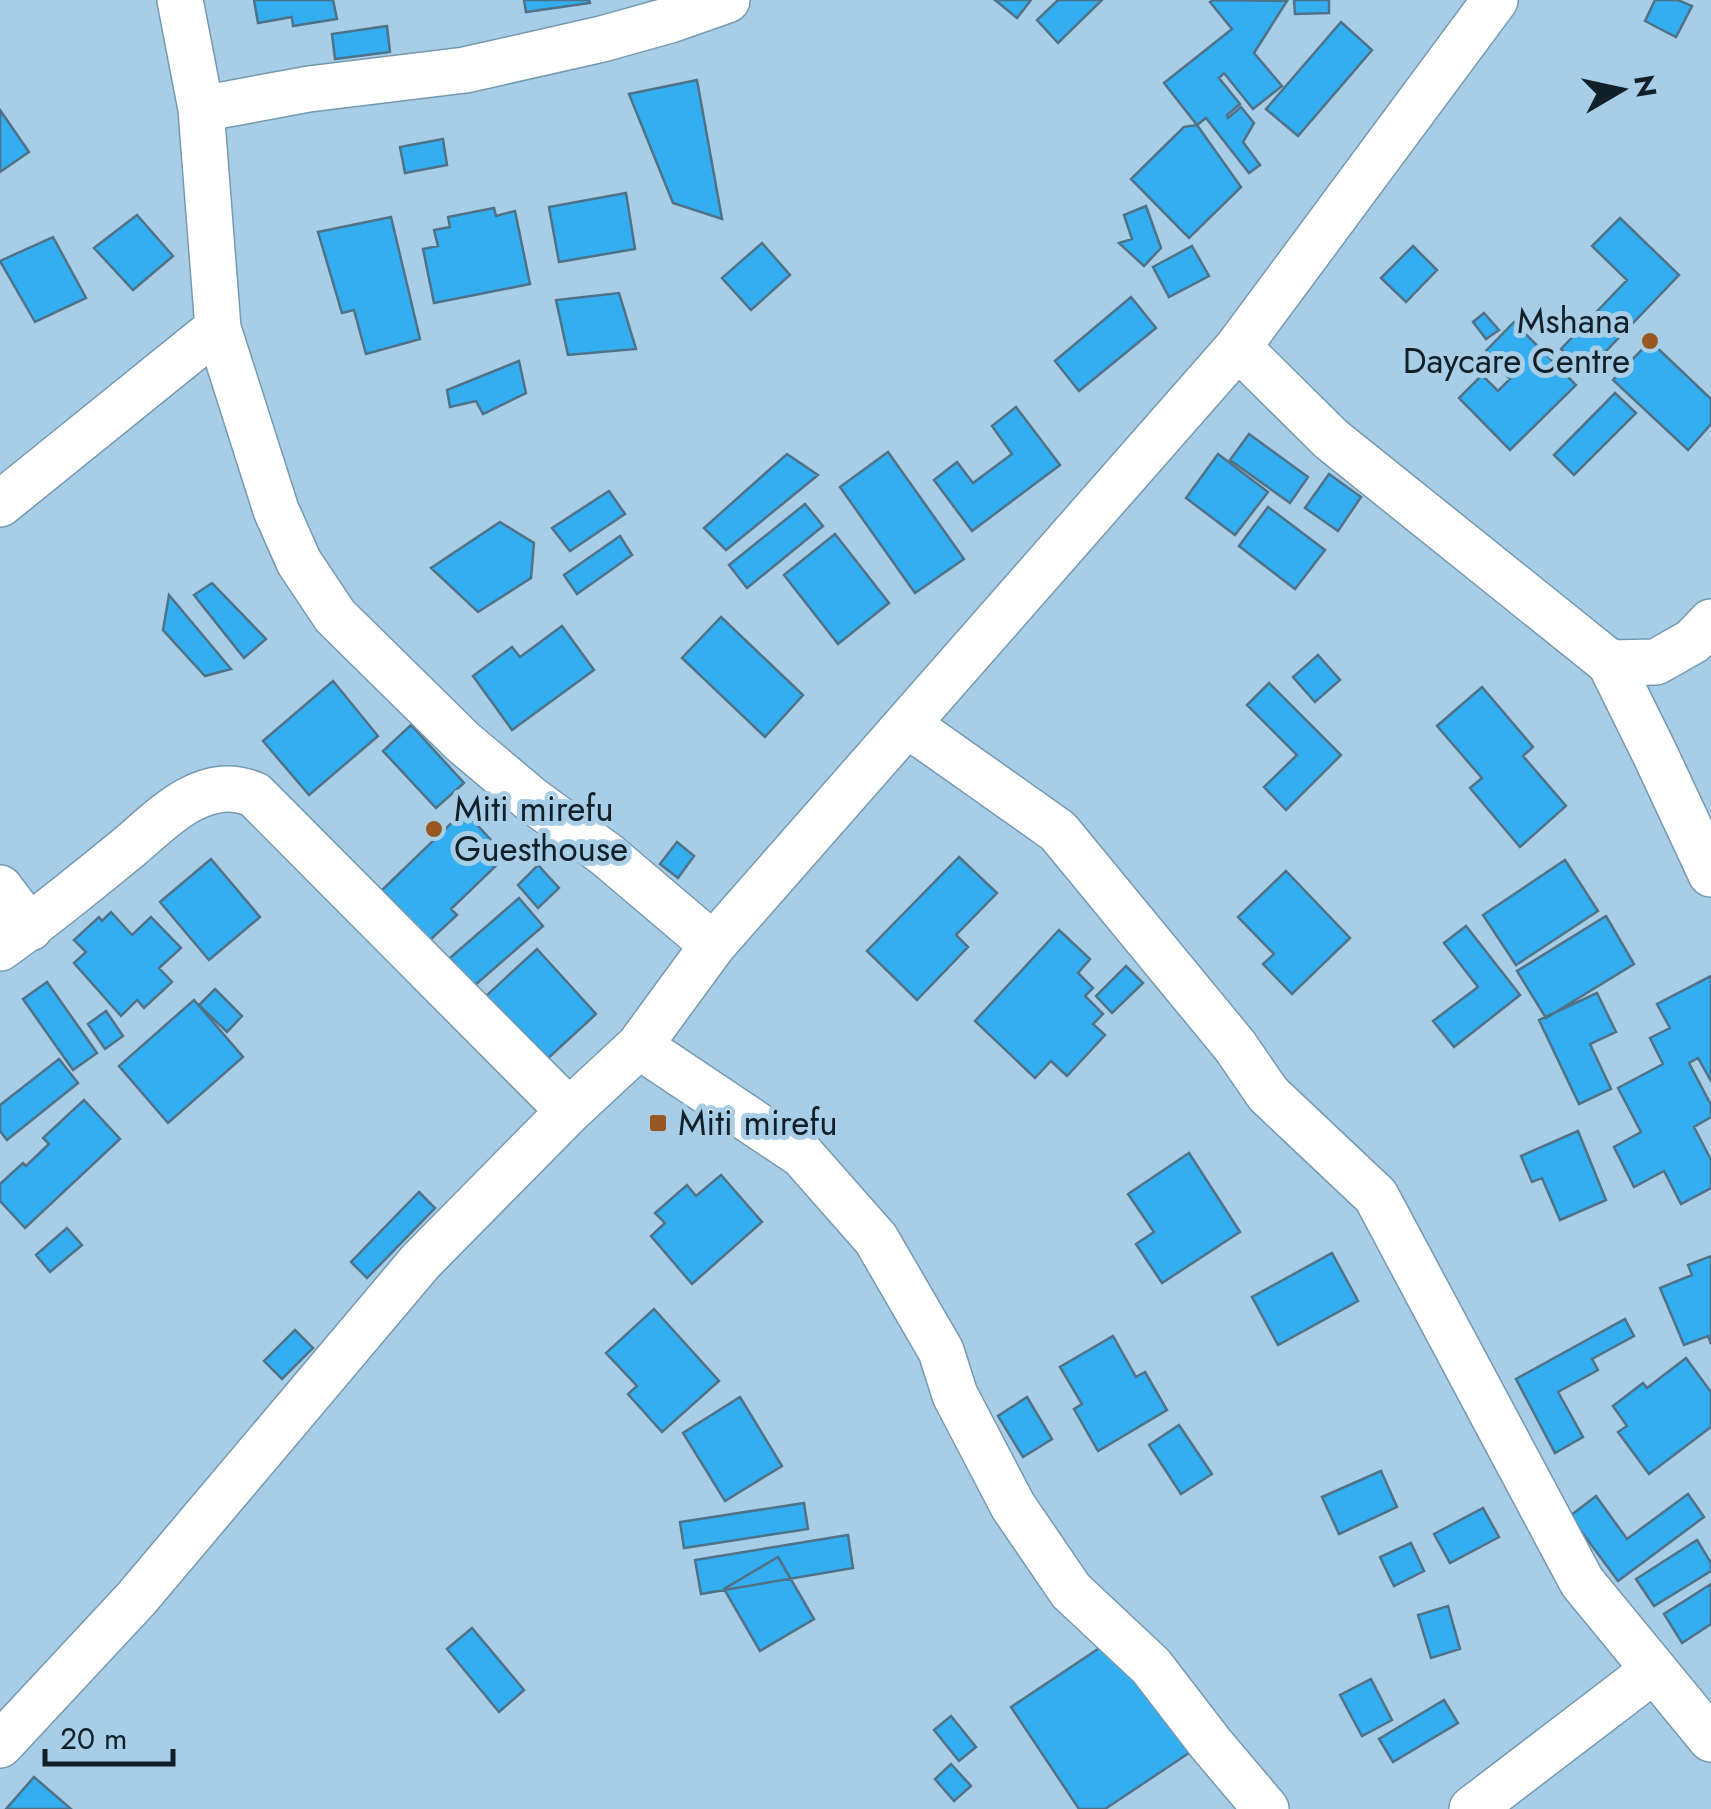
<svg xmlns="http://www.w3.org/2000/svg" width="1711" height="1809" font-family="Jost,sans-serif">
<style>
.building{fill:#33aef0;stroke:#4f7288;stroke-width:2.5}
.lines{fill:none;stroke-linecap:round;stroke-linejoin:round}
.minor-casing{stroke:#7599b1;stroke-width:48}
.minor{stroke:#fff;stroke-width:45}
.poi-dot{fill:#985821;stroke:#a8cde6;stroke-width:4}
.labels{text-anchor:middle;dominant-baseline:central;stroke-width:10;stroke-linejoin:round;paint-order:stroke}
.poi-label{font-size:35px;fill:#111f28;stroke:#a8cde6;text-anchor:start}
</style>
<rect width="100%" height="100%" fill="#a8cde6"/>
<path class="building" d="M 254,0 L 333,0 L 337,19 L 293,26 L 292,17 L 258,23 Z
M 524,0 L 589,0 L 590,3 L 526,12 Z
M 995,0 L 1031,0 L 1017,18 Z
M 1058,0 L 1102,0 L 1058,43 L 1037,20 Z
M 1213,0 L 1287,1 L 1254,53 L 1282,86 L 1253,109 L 1224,73 L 1219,78 L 1240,104 L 1227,115 L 1228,118 L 1241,107 L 1254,123 L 1243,142 L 1260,165 L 1249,173 L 1206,118 L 1197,125 L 1164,83 L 1232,29 L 1210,2 Z
M 1294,0 L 1329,0 L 1329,13 L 1295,14 Z
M 1655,0 L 1678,0 L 1692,6 L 1676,37 L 1645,21 Z
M 1341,22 L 1372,50 L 1298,136 L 1266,109 Z
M 387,26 L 390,52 L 335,59 L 332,34 Z
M 697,80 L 722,219 L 673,203 L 629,94 Z
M 0,110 L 29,152 L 0,172 Z
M 1197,125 L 1241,187 L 1189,238 L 1131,179 L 1184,127 Z
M 443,139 L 447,165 L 405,173 L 400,147 Z
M 626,193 L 635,249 L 559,262 L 549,207 Z
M 1146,206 L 1161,248 L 1144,266 L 1119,243 L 1132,239 L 1124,215 Z
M 494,208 L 496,216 L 515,211 L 530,284 L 434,303 L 423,249 L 438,246 L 434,230 L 450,227 L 448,217 Z
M 137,215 L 173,256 L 133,290 L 94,248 Z
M 391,217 L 420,339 L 366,354 L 354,310 L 342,313 L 318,232 Z
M 1620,218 L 1679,275 L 1585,373 L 1561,349 L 1627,280 L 1592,246 Z
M 53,237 L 86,298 L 35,322 L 0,261 Z
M 762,243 L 790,275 L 751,310 L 722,278 Z
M 1192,246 L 1209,276 L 1169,297 L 1153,267 Z
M 1413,246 L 1437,270 L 1406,302 L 1381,278 Z
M 619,293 L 636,349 L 568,355 L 556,300 Z
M 1131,297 L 1156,328 L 1079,391 L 1055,361 Z
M 1484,313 L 1499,330 L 1486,339 L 1473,322 Z
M 1514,322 L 1576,385 L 1510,450 L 1459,398 L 1482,375 L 1498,391 L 1510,379 L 1484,353 Z
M 1650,341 L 1711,399 L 1711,424 L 1688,450 L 1613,380 Z
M 519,361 L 526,393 L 483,414 L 476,401 L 450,407 L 447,390 Z
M 1615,393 L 1636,413 L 1574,475 L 1554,455 Z
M 1016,407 L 1060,465 L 972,531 L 934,480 L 957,462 L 973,483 L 1012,454 L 992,426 Z
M 1249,434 L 1308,477 L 1290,503 L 1230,460 Z
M 888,452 L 964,559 L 915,593 L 840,487 Z
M 787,454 L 818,475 L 726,550 L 704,528 Z
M 1218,454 L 1268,492 L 1235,535 L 1186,498 Z
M 1329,474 L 1361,497 L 1338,531 L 1305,508 Z
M 609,491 L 625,514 L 570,551 L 552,528 Z
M 805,504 L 823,526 L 747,588 L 729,565 Z
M 1268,507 L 1325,550 L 1295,589 L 1239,546 Z
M 500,522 L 534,543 L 531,578 L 478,612 L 431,568 Z
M 835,534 L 889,603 L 838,644 L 784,575 Z
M 620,536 L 632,555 L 577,594 L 564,575 Z
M 212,583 L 266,639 L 244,658 L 194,595 Z
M 169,595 L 231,669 L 205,676 L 163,630 Z
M 721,617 L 803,695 L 765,737 L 682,658 Z
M 562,626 L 594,670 L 512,730 L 473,676 L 512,647 L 520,657 Z
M 1318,655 L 1340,680 L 1315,702 L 1293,677 Z
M 333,681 L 378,736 L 309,795 L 263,741 Z
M 1269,683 L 1341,755 L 1286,810 L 1264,787 L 1297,755 L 1247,705 Z
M 1482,687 L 1533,747 L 1523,756 L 1566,806 L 1520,847 L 1470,788 L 1482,778 L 1437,726 Z
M 411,725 L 464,783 L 436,808 L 383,751 Z
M 464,811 L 506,856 L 451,909 L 457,915 L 430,940 L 382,890 Z
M 677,842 L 694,856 L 678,878 L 660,864 Z
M 959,857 L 997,893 L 956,935 L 968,947 L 917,1000 L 867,951 Z
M 211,859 L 260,917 L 209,960 L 160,902 Z
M 1565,860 L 1598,911 L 1516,965 L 1483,915 Z
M 538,865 L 559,888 L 538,908 L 518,885 Z
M 1286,871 L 1350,938 L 1292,994 L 1263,964 L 1274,954 L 1238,917 Z
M 519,898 L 543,926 L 474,986 L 450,958 Z
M 111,912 L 132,935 L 151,917 L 181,948 L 159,968 L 172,982 L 144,1008 L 137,1000 L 121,1016 L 74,963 L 86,952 L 74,940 L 99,917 L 102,921 Z
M 1606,916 L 1634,964 L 1546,1018 L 1517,971 Z
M 1466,926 L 1520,995 L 1454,1047 L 1433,1021 L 1478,987 L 1444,943 Z
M 1059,930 L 1090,959 L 1078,973 L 1093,988 L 1085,996 L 1103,1014 L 1093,1024 L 1105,1035 L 1067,1076 L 1051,1061 L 1035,1078 L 975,1021 Z
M 537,949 L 596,1014 L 544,1062 L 485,997 Z
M 1126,966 L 1143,983 L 1112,1013 L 1096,996 Z
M 1711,976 L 1711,1081 L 1698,1058 L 1689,1063 L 1711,1105 L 1711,1117 L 1694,1127 L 1711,1160 L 1711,1188 L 1681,1204 L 1664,1171 L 1634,1187 L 1614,1147 L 1641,1132 L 1618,1088 L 1663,1064 L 1650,1038 L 1670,1028 L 1657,1004 Z
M 47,982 L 97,1053 L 73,1070 L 23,999 Z
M 215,989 L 242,1016 L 227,1032 L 199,1005 Z
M 1597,993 L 1616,1032 L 1590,1044 L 1611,1089 L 1579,1104 L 1539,1020 Z
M 194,1000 L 243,1057 L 168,1123 L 119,1066 Z
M 106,1011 L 123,1036 L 105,1049 L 88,1024 Z
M 59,1059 L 78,1083 L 7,1140 L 0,1131 L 0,1105 Z
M 84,1100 L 120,1139 L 25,1228 L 0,1201 L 0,1184 L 23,1163 L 26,1166 L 49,1144 L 43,1138 Z
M 1578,1131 L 1606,1200 L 1560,1220 L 1542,1178 L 1532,1182 L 1521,1156 Z
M 1189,1153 L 1240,1232 L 1162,1283 L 1136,1244 L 1154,1232 L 1128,1194 Z
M 721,1175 L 762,1222 L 692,1284 L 651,1236 L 665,1223 L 655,1213 L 687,1185 L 696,1196 Z
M 419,1192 L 435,1208 L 367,1278 L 351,1262 Z
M 67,1228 L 82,1245 L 50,1272 L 36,1255 Z
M 1332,1253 L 1358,1301 L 1278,1345 L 1252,1297 Z
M 1711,1256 L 1711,1344 L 1708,1336 L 1684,1345 L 1660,1288 L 1692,1275 L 1688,1265 Z
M 654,1309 L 719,1381 L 662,1432 L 628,1394 L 637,1386 L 606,1353 Z
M 1625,1319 L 1634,1336 L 1592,1359 L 1598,1370 L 1558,1392 L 1583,1437 L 1555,1453 L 1516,1379 Z
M 295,1330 L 313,1348 L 282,1379 L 264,1361 Z
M 1113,1336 L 1136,1377 L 1145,1372 L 1167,1410 L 1098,1451 L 1074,1409 L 1082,1404 L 1060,1367 Z
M 1686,1358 L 1711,1392 L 1711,1427 L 1649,1474 L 1618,1432 L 1627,1426 L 1613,1406 L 1643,1383 L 1647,1388 Z
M 740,1397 L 782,1466 L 725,1501 L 683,1433 Z
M 1027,1397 L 1052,1439 L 1023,1457 L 998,1416 Z
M 1179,1425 L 1212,1474 L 1181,1494 L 1149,1445 Z
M 1381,1471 L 1397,1507 L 1339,1534 L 1322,1497 Z
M 1688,1494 L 1704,1517 L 1618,1581 L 1570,1516 L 1596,1496 L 1627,1539 Z
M 804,1503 L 808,1529 L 684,1548 L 680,1522 Z
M 1483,1508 L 1499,1537 L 1450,1563 L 1434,1534 Z
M 848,1535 L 853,1568 L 701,1594 L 695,1560 Z
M 1697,1540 L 1711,1563 L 1711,1571 L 1654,1606 L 1636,1579 Z
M 1411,1543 L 1424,1571 L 1394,1586 L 1380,1557 Z
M 778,1557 L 814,1619 L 760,1651 L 724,1589 Z
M 1711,1584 L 1711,1624 L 1682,1643 L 1664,1614 Z
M 1448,1606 L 1460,1649 L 1431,1658 L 1418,1615 Z
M 472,1628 L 524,1690 L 499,1712 L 447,1649 Z
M 1116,1637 L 1192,1751 L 1105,1809 L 1079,1809 L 1011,1707 Z
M 1371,1679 L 1392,1720 L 1362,1736 L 1340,1695 Z
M 1444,1700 L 1458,1723 L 1393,1762 L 1379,1739 Z
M 951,1716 L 976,1747 L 959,1761 L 934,1730 Z
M 951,1764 L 971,1786 L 954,1801 L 935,1779 Z
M 34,1777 L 71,1809 L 6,1809 Z"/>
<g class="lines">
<g class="minor-casing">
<path id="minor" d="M 180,0 L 201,109 L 218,328 L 276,510 L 299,562 L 335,616 L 463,742 L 532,800 L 607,855 L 713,945
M 201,109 L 309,89 L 465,70 L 602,39 L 670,20 L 727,0
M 1238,347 L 1331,439 L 1610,663 L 1656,662 L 1693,641 L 1711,622
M 0,504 L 218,328
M 1610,663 L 1655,754 L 1711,874
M 908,725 L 1058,831 L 1235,1046 L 1268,1094 L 1376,1196 L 1582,1582 L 1711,1739
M 0,888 L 30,928
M 0,948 C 44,917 86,882 128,848 C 147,832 167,812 189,800 C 212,788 232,785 255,795 L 569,1111
M 639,1046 L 802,1155 L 876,1239 L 941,1351 L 955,1395 L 1013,1506 L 1071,1591 L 1151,1666 L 1211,1744 L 1266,1809
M 0,1745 L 136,1599 L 421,1261 L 569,1111 L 639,1046 L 713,945 L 1238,347 L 1495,0
M 1472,1809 L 1654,1670"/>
</g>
<use href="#minor" class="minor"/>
</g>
<g class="poi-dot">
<circle cx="1650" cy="341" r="10"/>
<circle cx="434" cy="829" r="10"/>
<rect x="648" y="1113" width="20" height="20" rx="5"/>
</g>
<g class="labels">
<g class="poi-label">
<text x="1630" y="321" text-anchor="end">Mshana<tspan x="1630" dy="40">Daycare Centre</tspan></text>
<text x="454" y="809">Miti mirefu<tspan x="454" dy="40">Guesthouse</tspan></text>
<text x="678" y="1123">Miti mirefu</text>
</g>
</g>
<g transform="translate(1621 90) rotate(81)" stroke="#a8cde6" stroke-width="8" paint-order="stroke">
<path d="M0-8L18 38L0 25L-18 38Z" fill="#111f28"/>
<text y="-15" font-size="28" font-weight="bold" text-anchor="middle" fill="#111f28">N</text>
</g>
<path d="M45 1749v15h128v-15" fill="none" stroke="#111f28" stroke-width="5"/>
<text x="60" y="1749" font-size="30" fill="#111f28" stroke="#a8cde6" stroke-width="8" paint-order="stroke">20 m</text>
</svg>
